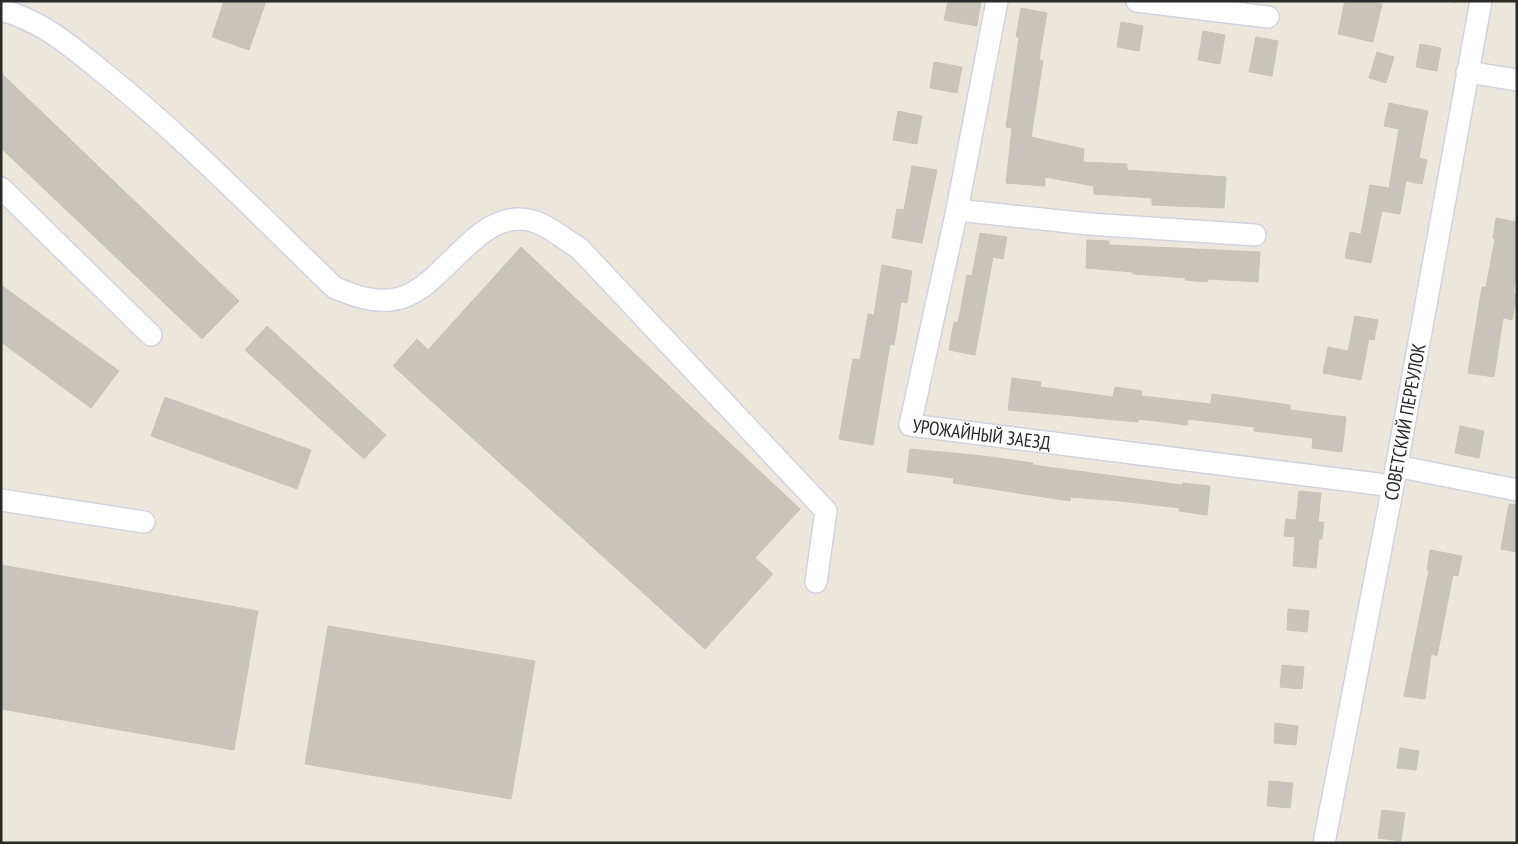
<svg xmlns="http://www.w3.org/2000/svg" width="1518" height="844" font-family="'PT Sans Narrow',sans-serif">
<style>
.building{fill:#c8c4bb;stroke:#c8c4b5}
.lines{fill:none;stroke-linecap:round;stroke-linejoin:round}
.minor-casing{stroke:#d0d2e4;stroke-width:24}
.path{stroke:#c8c8c8;stroke-width:3;stroke-dasharray:4 2.5;stroke-linecap:butt}
.minor{stroke:#fff;stroke-width:21}
.labels{text-anchor:middle;dominant-baseline:central;stroke-width:4;stroke-linejoin:round;paint-order:stroke}
.street-label{font-size:19px;fill:#2a2a2a;stroke:#fff}
</style>
<rect width="100%" height="100%" fill="#ede7db"/>
<path class="building" d="M 224,1 L 266,1 L 249,50 L 212,37 Z
M 948,1 L 981,1 L 977,26 L 944,20 Z
M 1345,1 L 1370,1 L 1382,4 L 1373,42 L 1338,34 Z
M 1021,8 L 1047,13 L 1039,60 L 1043,61 L 1031,137 L 1084,149 L 1083,162 L 1127,164 L 1127,170 L 1226,177 L 1224,208 L 1152,205 L 1152,198 L 1094,194 L 1094,186 L 1045,177 L 1045,186 L 1006,183 L 1012,128 L 1006,127 L 1019,37 L 1016,37 Z
M 1121,22 L 1143,26 L 1139,51 L 1117,47 Z
M 1203,31 L 1225,35 L 1220,64 L 1198,60 Z
M 1256,37 L 1278,41 L 1272,76 L 1249,72 Z
M 1420,44 L 1441,48 L 1437,71 L 1416,67 Z
M 1377,52 L 1394,57 L 1386,83 L 1369,78 Z
M 934,62 L 962,67 L 957,93 L 930,88 Z
M 1,73 L 239,301 L 202,339 L 1,148 Z
M 1389,103 L 1428,111 L 1419,158 L 1427,160 L 1422,184 L 1406,181 L 1400,214 L 1382,211 L 1371,263 L 1345,258 L 1350,232 L 1361,234 L 1370,185 L 1389,188 L 1399,129 L 1384,126 Z
M 898,111 L 922,116 L 917,144 L 893,140 Z
M 912,166 L 937,170 L 922,243 L 892,238 L 897,209 L 904,210 Z
M 1496,218 L 1517,222 L 1517,272 L 1513,293 L 1517,293 L 1512,320 L 1503,318 L 1494,377 L 1468,373 L 1482,287 L 1486,287 L 1495,239 L 1493,238 Z
M 980,233 L 1007,237 L 1003,259 L 993,257 L 975,355 L 949,350 L 954,322 L 958,323 L 967,275 L 972,276 Z
M 1087,240 L 1109,241 L 1109,245 L 1260,252 L 1258,282 L 1208,279 L 1207,282 L 1185,280 L 1186,278 L 1133,274 L 1133,272 L 1086,268 Z
M 521,247 L 800,509 L 755,558 L 773,574 L 705,649 L 393,366 L 417,339 L 428,350 Z
M 882,265 L 912,271 L 907,303 L 901,302 L 894,345 L 890,344 L 873,445 L 839,439 L 853,359 L 860,360 L 868,314 L 874,315 Z
M 1,285 L 119,371 L 91,408 L 1,342 Z
M 1355,316 L 1378,320 L 1374,340 L 1369,339 L 1361,380 L 1323,373 L 1328,347 L 1348,351 Z
M 267,326 L 386,435 L 364,459 L 245,350 Z
M 1012,378 L 1041,382 L 1040,387 L 1113,397 L 1115,387 L 1142,391 L 1141,396 L 1211,404 L 1212,394 L 1290,405 L 1290,410 L 1346,417 L 1342,452 L 1312,448 L 1313,438 L 1254,431 L 1254,427 L 1188,419 L 1187,425 L 1139,419 L 1138,422 L 1008,410 Z
M 165,397 L 311,450 L 297,489 L 151,436 Z
M 1460,426 L 1484,431 L 1479,458 L 1455,453 Z
M 910,449 L 983,456 L 1033,463 L 1032,465 L 1182,485 L 1183,483 L 1210,486 L 1207,515 L 1179,511 L 1180,508 L 1120,501 L 1071,497 L 1070,501 L 953,483 L 954,478 L 907,472 Z
M 1299,491 L 1321,493 L 1318,522 L 1324,522 L 1322,539 L 1319,539 L 1316,568 L 1293,566 L 1295,537 L 1284,536 L 1286,519 L 1296,520 Z
M 1509,504 L 1517,505 L 1517,552 L 1501,549 Z
M 1430,550 L 1462,556 L 1458,576 L 1453,575 L 1437,656 L 1431,654 L 1425,699 L 1404,696 L 1429,570 L 1427,570 Z
M 1,565 L 258,611 L 234,750 L 1,709 Z
M 1288,609 L 1309,611 L 1307,632 L 1287,630 Z
M 328,626 L 535,661 L 511,799 L 305,764 Z
M 1282,665 L 1304,667 L 1302,689 L 1280,687 Z
M 1275,723 L 1298,726 L 1296,745 L 1274,743 Z
M 1400,748 L 1419,751 L 1416,770 L 1397,768 Z
M 1269,781 L 1293,783 L 1290,808 L 1267,806 Z
M 1382,810 L 1405,813 L 1401,841 L 1378,838 Z"/>
<g class="lines">
<g class="minor-casing">
<g id="minor">
<path id="s1" d="M 997,1 L 957,210 L 910,425 L 1393,486"/>
<path d="M 1137,1 L 1268,17"/>
<path d="M 1,10 C 41,20 72,47 104,73 C 186,139 259,215 335,288 C 353,295 370,302 390,300 C 443,297 475,201 536,222 C 551,227 565,240 579,248 L 826,511 L 816,582"/>
<path d="M 1467,72 L 1517,80"/>
<path d="M 1,188 L 151,335"/>
<path d="M 957,210 L 1089,224 L 1255,235"/>
<path d="M 1396,466 L 1517,490"/>
<path d="M 1,500 L 144,522"/>
<path id="s2" d="M 1324,843 L 1393,486 L 1481,1"/>
</g>
</g>
<path class="path" d="M 1453,3 L 1454,1"/>
<use href="#minor" class="minor"/>
</g>
<g class="labels">
<g class="street-label">
<text stroke="none"><textPath href="#s2" startOffset="429">СОВЕТСКИЙ ПЕРЕУЛОК</textPath></text>
<text stroke="none"><textPath href="#s1" startOffset="505">УРОЖАЙНЫЙ ЗАЕЗД</textPath></text>
</g>
</g>
<rect width="1518" height="844" fill="none" stroke="#2a2a2a" stroke-width="5"/>
</svg>
